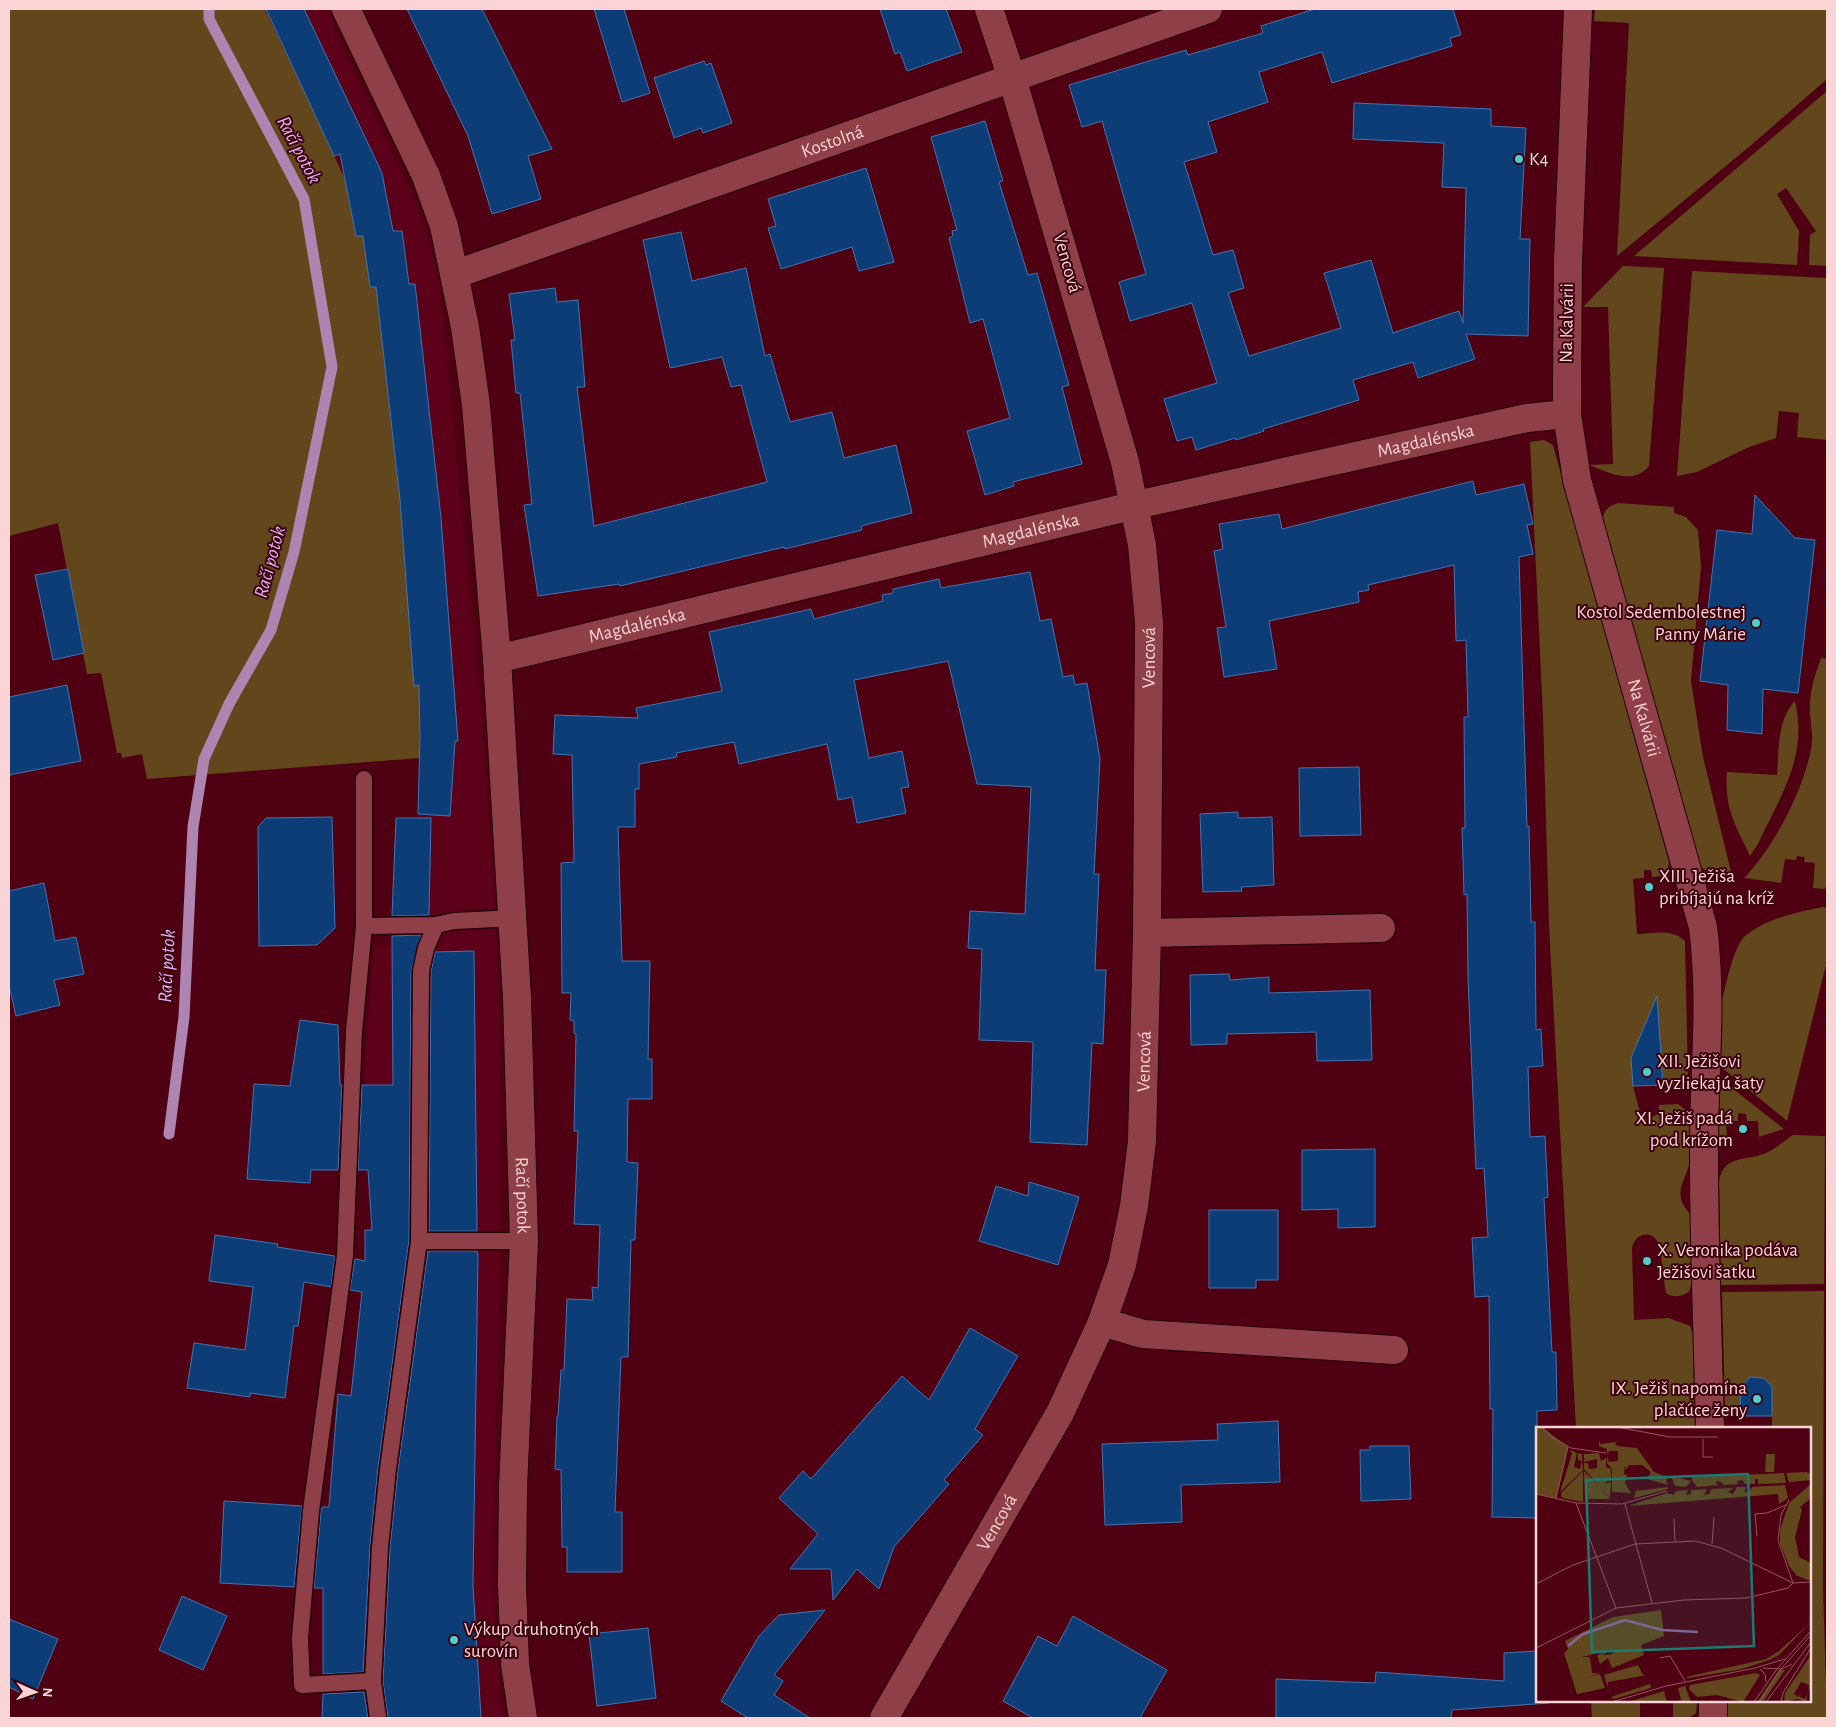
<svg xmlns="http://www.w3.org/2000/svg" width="1836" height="1727" font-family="'Alegreya Sans',sans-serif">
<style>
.built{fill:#5c0119}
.green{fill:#62471d}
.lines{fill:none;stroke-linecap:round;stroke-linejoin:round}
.stream{stroke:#ae85b0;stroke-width:11}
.building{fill:#0d3d76;stroke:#4574b2}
.lane-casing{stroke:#250106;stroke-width:19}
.street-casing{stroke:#250106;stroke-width:30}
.lane{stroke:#8f3f47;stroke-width:16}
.street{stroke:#8f3f47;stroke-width:28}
.poi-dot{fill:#52cdcd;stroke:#3c020e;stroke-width:2}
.labels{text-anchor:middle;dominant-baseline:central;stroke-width:4;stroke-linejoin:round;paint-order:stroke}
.street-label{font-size:19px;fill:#fbd4d6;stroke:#3c020e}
.poi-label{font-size:19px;fill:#fbd4d6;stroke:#3c020e;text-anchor:start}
.water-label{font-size:20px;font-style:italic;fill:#e0b0f4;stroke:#3c020e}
.inset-river{fill:none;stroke:#8d639f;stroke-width:2.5}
.inset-road{fill:none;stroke:#945561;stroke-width:1}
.view{fill:#1b7b73;fill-opacity:0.15;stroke:#1b7b73;stroke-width:2.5}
.inset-edge{fill:none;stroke:#fbd4d6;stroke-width:2.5}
</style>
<rect width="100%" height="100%" fill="#4f0013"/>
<path class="built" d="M 265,9 L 325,9 L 423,220 L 440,287 L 483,730 L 496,919 L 500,1029 L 500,1261 L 492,1575 L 502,1718 L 324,1718 L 322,1710 L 328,1509 L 333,1460 L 337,1461 L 341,1395 L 350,1395 L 351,1391 L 367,1251 L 365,1251 L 365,1230 L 373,1230 L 368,1170 L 369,1121 L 365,1100 L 365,1067 L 374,946 L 392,946 L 392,878 L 396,818 L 418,818 L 420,738 L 419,686 L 414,686 L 400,500 L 376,287 L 370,287 L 364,236 L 356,236 L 334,156 Z"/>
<path class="green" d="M 9,9 L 265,9 L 345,179 L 356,236 L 364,236 L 370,287 L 376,287 L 400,500 L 415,686 L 419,685 L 420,758 L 147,779 L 142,754 L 122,758 L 121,753 L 117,753 L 101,673 L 87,674 L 58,523 L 9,536 Z
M 1595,9 L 1827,9 L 1827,79 L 1750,146 L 1617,256 L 1629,23 L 1594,21 Z
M 1827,91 L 1827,266 L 1809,265 L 1810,235 L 1816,231 L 1786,188 L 1777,194 L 1799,231 L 1797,265 L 1634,256 Z
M 1623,266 L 1664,268 L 1649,466 C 1633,486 1608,472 1589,465 L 1613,464 L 1608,307 L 1583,307 Z
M 1692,271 L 1827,278 L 1827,440 L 1797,437 L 1799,413 L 1779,411 L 1776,438 L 1749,447 L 1697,472 L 1677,476 Z
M 1544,440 L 1553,445 L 1669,862 L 1668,871 L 1664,876 L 1652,877 L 1651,870 L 1644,870 L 1644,878 L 1633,879 L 1637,934 C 1654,934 1671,928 1685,941 L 1688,1081 L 1679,1089 C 1660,1085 1647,1072 1632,1060 L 1633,1086 L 1641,1116 L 1648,1120 L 1659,1113 L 1659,1105 L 1678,1104 C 1683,1108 1687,1110 1689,1116 C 1692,1125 1693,1149 1691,1159 C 1685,1183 1670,1193 1692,1216 L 1692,1283 L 1689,1292 C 1680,1297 1674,1298 1666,1293 C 1664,1281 1661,1251 1658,1243 C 1651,1228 1633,1235 1632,1249 L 1634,1320 L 1669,1318 L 1690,1326 L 1693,1334 L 1695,1428 L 1576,1428 L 1549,925 L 1543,715 L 1530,442 Z
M 1618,503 L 1674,507 L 1674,513 L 1686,517 L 1698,530 L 1701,566 L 1691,681 L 1703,757 L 1732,876 L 1710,873 L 1702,868 L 1698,858 L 1603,524 C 1603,511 1606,507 1618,503 Z
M 1821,658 L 1827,659 L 1827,885 L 1825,889 L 1813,888 L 1815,863 L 1804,862 L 1805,857 L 1797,856 L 1796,860 L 1785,859 L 1781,883 L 1744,878 C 1774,847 1803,791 1811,749 C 1814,737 1810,723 1810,711 C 1809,692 1815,675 1821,658 Z
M 1795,701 C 1808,757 1781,794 1758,844 L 1750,856 C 1735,824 1724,808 1727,772 L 1777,775 C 1779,751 1777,720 1795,701 Z
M 1823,907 L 1827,908 L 1827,961 L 1787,1121 L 1721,1067 L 1718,1061 C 1719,1047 1717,1032 1719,1018 C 1721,1002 1733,947 1744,937 C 1765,919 1796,912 1823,907 Z
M 1719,1078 L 1784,1129 L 1759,1137 L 1758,1121 L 1747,1121 L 1746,1114 L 1738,1113 L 1738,1121 L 1726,1121 L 1727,1139 L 1719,1139 Z
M 1793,1135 L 1825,1136 L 1824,1284 L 1721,1285 L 1719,1181 C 1725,1152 1748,1163 1770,1151 C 1778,1147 1785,1140 1793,1135 Z
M 1824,1291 L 1823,1589 L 1827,1718 L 1727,1718 L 1728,1701 L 1810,1701 L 1810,1428 L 1772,1428 L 1772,1387 L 1763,1378 L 1750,1378 L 1740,1416 L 1727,1415 L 1725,1410 L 1722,1292 Z
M 1591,1701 L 1640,1701 L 1640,1718 L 1592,1718 Z
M 1673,1701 L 1697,1701 L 1696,1713 L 1689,1718 L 1673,1717 Z"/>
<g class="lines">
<path class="stream" d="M 169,1134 L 184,1017 L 193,827 L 204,759 L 229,704 L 271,630 L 294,552 L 332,367 L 304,199 L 209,19 L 209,9"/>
</g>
<path class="building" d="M 266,9 L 304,9 L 382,173 L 393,231 L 402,231 L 409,284 L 415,284 L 441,518 L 458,741 L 455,741 L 450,816 L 418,814 L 420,738 L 419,685 L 414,686 L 400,500 L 376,287 L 370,287 L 363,236 L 356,236 L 340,154 L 334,156 Z
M 407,9 L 482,9 L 552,149 L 528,156 L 541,199 L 492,214 L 468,136 Z
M 594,9 L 624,9 L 650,93 L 622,102 Z
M 880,9 L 946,9 L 962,52 L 907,71 L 900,52 L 895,54 Z
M 1315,9 L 1453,9 L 1461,35 L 1450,38 L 1452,46 L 1332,83 L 1322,52 L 1259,72 L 1268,102 L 1208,122 L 1217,152 L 1184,162 L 1213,255 L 1233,250 L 1244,288 L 1228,293 L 1249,356 L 1341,328 L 1324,273 L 1371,260 L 1393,333 L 1459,311 L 1463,323 L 1466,188 L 1442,187 L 1444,143 L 1353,139 L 1354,103 L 1491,109 L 1491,126 L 1526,128 L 1520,239 L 1530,239 L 1528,336 L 1466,334 L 1475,359 L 1418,378 L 1413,362 L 1353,380 L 1359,400 L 1263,429 L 1264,431 L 1236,440 L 1235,438 L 1196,450 L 1192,437 L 1177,441 L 1164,399 L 1217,383 L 1192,303 L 1130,321 L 1119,282 L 1146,274 L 1102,121 L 1082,127 L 1069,85 L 1186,50 L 1188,55 L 1263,33 L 1261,26 Z
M 704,61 L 706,65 L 711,63 L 732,123 L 703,133 L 701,128 L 674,138 L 654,78 Z
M 985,121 L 1003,181 L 999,182 L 1028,275 L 1037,273 L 1069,385 L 1062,387 L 1082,464 L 1013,482 L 1014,486 L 985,495 L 967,431 L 1010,418 L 983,319 L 970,323 L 949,238 L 953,236 L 952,231 L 957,230 L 931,137 Z
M 866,168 L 894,262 L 859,271 L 852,247 L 781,269 L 768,228 L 776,226 L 768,199 Z
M 681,232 L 692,281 L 746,268 L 765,356 L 770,354 L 790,422 L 832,412 L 844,458 L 896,445 L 912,513 L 861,526 L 862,530 L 785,549 L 784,547 L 620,586 L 619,584 L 538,596 L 524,505 L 532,504 L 520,393 L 516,393 L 511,340 L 515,340 L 509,294 L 555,288 L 557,302 L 578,300 L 585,387 L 577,387 L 594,526 L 767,482 L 741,385 L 731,387 L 722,357 L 670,368 L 643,240 Z
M 1473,481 L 1476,495 L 1524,484 L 1533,524 L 1527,525 L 1533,554 L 1519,557 L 1527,827 L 1529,826 L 1531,922 L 1535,922 L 1536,1030 L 1541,1029 L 1543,1066 L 1528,1067 L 1530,1137 L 1545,1136 L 1548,1197 L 1544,1198 L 1552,1352 L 1556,1352 L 1557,1410 L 1537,1411 L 1537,1518 L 1492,1517 L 1493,1409 L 1490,1409 L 1489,1296 L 1475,1297 L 1472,1238 L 1488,1237 L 1484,1168 L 1476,1169 L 1468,978 L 1467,894 L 1464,895 L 1462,828 L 1465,828 L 1464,717 L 1468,717 L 1466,640 L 1456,641 L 1454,565 L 1368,585 L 1369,590 L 1358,592 L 1359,602 L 1269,621 L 1277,669 L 1224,677 L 1217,628 L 1226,627 L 1214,551 L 1223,549 L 1219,524 L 1279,514 L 1282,529 Z
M 1755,495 L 1795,538 L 1815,540 L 1798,693 L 1763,689 L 1762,734 L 1727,730 L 1728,685 L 1700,681 L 1717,530 L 1752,534 Z
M 68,569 L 84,653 L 53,660 L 35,575 Z
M 1030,572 L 1040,621 L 1051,619 L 1063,677 L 1073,675 L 1075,685 L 1087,683 L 1100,759 L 1094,874 L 1099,874 L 1095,970 L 1106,970 L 1103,1044 L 1092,1043 L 1087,1145 L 1030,1142 L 1033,1042 L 979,1040 L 982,949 L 968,948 L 970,911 L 1025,914 L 1031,787 L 977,784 L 948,661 L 854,680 L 869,758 L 902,751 L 909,787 L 901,788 L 906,813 L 857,823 L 852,797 L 838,800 L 827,744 L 739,764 L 734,742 L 676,753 L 677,757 L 639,764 L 639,789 L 635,789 L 635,827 L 618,827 L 622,961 L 650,961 L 648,1059 L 652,1059 L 652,1099 L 628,1099 L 627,1162 L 638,1163 L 635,1240 L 631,1240 L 628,1357 L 621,1357 L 615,1512 L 622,1512 L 622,1572 L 567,1572 L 567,1547 L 562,1547 L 561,1470 L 555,1469 L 557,1416 L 558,1416 L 561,1370 L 564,1370 L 567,1299 L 593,1300 L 592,1287 L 598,1288 L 600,1225 L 574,1224 L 578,1131 L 574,1131 L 576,1034 L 574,1033 L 574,1021 L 570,1020 L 571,993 L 562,993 L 561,863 L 574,862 L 572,755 L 553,754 L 555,715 L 638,718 L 636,708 L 722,691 L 709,632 L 811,609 L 814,619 L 883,601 L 882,595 L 893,593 L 893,589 L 939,579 L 941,588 Z
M 67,685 L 81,761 L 9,775 L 9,697 Z
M 1359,767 L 1361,835 L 1300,836 L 1299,768 Z
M 1238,812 L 1238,818 L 1272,817 L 1274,885 L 1241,887 L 1242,891 L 1203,892 L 1200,814 Z
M 332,817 L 335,928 L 317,945 L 259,946 L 258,827 L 266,818 Z
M 396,818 L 431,818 L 429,915 L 392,916 Z
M 44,883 L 55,941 L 76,937 L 84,974 L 54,980 L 60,1005 L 16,1016 L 9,985 L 9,891 Z
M 421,935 L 411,971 L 409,1240 L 378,1468 L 370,1546 L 363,1672 L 323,1674 L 323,1588 L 314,1588 L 321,1512 L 322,1507 L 329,1507 L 338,1394 L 351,1396 L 362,1292 L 350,1290 L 355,1259 L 365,1261 L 365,1230 L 372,1230 L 368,1170 L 358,1170 L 362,1085 L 393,1085 L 392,936 Z
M 474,951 L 477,1231 L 429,1231 L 431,972 L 435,952 Z
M 1229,974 L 1230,980 L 1269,977 L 1269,993 L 1370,990 L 1372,1060 L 1317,1061 L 1316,1032 L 1227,1034 L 1227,1044 L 1191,1045 L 1190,975 Z
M 1657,996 L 1663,1085 L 1633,1086 L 1631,1058 Z
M 300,1020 L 338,1025 L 340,1085 L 342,1085 L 338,1170 L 311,1170 L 310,1183 L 247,1179 L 254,1084 L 290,1086 Z
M 1375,1149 L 1375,1227 L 1338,1228 L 1338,1209 L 1302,1210 L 1302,1150 Z
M 1029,1182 L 1079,1197 L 1058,1265 L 979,1241 L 996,1186 L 1028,1196 Z
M 1209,1210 L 1278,1210 L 1278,1280 L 1256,1280 L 1256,1288 L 1209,1288 Z
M 215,1235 L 278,1244 L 277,1247 L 335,1256 L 331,1287 L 304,1282 L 298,1326 L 294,1326 L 285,1398 L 250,1393 L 250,1397 L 187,1388 L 194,1343 L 245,1350 L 253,1287 L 209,1281 Z
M 428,1251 L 477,1251 L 478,1255 L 473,1585 L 481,1718 L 388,1718 L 383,1681 L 390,1548 L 398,1470 Z
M 970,1328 L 1018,1356 L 975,1429 L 983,1435 L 944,1480 L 949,1484 L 894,1547 L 879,1589 L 857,1569 L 833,1600 L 831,1569 L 790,1569 L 818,1534 L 779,1498 L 803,1471 L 811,1479 L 902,1376 L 929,1400 Z
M 1750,1377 L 1763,1378 L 1772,1386 L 1772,1416 L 1740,1416 L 1741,1387 Z
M 1278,1421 L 1280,1482 L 1181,1485 L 1182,1522 L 1105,1525 L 1102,1444 L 1218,1440 L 1217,1424 Z
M 1370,1446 L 1409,1446 L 1411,1499 L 1361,1501 L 1360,1450 L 1370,1450 Z
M 224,1501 L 302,1506 L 294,1587 L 220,1583 Z
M 182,1596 L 227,1616 L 203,1670 L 159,1650 Z
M 825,1610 L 774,1675 L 783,1681 L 774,1695 L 810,1718 L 748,1718 L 721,1701 L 759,1636 L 779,1615 Z
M 1073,1616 L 1167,1670 L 1140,1718 L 1033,1718 L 1003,1701 L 1038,1636 L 1057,1646 Z
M 9,1619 L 58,1639 L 33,1699 L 9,1687 Z
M 648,1628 L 656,1698 L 597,1706 L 589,1634 Z
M 1537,1651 L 1537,1701 L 1549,1701 L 1549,1703 L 1452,1710 L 1451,1718 L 1276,1718 L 1276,1679 L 1375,1683 L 1376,1672 L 1504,1681 L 1504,1653 Z
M 364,1692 L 368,1718 L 322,1718 L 323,1694 Z"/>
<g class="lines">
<g class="lane-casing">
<path id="lane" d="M 364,779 L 364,926 L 436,925 L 454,921 L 513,918
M 364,926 L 354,1031 L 345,1255 L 311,1511 L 300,1638 L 302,1685 L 373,1681
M 419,1241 L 524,1241
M 378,1718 L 373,1681 L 380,1547 L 388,1469 L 419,1241 L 421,971 L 426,948 L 436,925"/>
</g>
<g class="street-casing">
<g id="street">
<path id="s1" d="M 346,9 L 426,176 L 444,226 L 465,327 L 476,405 L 497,659 L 517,998 L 524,1241 L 513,1487 L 512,1585 L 515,1664 L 523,1718"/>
<path id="s2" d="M 1578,9 L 1568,261 L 1567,380 L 1567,414 L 1577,480 L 1703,927 C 1713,1005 1703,1081 1704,1159 C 1704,1249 1708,1338 1710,1428"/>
<path id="s3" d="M 456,274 L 1208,9"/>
<path id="s4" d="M 497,659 L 1136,505 L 1527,418 L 1567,414"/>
<path d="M 1147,933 L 1381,928"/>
<path d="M 1102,1322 L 1143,1334 L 1394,1350"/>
<path d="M 1713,1701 L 1713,1718"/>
<path id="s5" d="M 884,1718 L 1060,1413 L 1102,1322 L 1122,1265 L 1134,1206 L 1142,1141 L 1147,933 L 1149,622 L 1142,545 L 1125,462 L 1012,78 L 989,9"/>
</g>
</g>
<use href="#lane" class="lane"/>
<use href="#street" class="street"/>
</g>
<g class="poi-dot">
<circle cx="1519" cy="159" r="5"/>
<circle cx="1756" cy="623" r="5"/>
<circle cx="1649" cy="887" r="5"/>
<circle cx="1647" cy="1072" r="5"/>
<circle cx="1743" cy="1129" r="5"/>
<circle cx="1647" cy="1261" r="5"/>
<circle cx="1757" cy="1399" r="5"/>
<circle cx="454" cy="1640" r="5"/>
</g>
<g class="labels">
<g class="street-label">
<text stroke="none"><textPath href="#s3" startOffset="399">Kostolná</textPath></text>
<text transform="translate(1067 263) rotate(74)">Vencová</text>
<text transform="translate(1567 323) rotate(-89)">Na Kalvárii</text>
<text stroke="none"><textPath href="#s4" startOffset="954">Magdalénska</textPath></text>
<text stroke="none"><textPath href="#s4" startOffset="549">Magdalénska</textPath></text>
<text stroke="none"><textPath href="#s4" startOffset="144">Magdalénska</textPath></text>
<text stroke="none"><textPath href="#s5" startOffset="1122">Vencová</textPath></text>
<text stroke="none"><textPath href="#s2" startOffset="719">Na Kalvárii</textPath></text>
<text stroke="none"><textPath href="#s5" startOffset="718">Vencová</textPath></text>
<text stroke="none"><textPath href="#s1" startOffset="1212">Račí potok</textPath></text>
<text stroke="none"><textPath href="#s5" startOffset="226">Vencová</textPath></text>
</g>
<g class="poi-label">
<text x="1529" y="159">K4</text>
<text x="1746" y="612" text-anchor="end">Kostol Sedembolestnej<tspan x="1746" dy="22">Panny Márie</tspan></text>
<text x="1659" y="876">XIII. Ježiša<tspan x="1659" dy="22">pribíjajú na kríž</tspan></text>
<text x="1657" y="1061">XII. Ježišovi<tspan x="1657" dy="22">vyzliekajú šaty</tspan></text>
<text x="1733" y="1118" text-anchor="end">XI. Ježiš padá<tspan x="1733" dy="22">pod krížom</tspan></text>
<text x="1657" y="1250">X. Veronika podáva<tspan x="1657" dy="22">Ježišovi šatku</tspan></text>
<text x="1747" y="1388" text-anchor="end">IX. Ježiš napomína<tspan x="1747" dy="22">plačúce ženy</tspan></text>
<text x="464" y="1629">Výkup druhotných<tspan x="464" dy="22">surovín</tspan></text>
</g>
<g class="water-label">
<text transform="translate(299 150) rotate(62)">Račí potok</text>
<text transform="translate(270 562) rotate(-75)">Račí potok</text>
<text transform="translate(167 966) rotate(-87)">Račí potok</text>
</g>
</g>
<g transform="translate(1536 1427)">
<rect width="275" height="275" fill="#4f0013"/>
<path d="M 0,0 L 6,0 L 32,20 L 20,71 L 0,67 ZM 63,11 L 64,17 L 79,15 L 81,19 L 101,21 L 118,45 L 133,51 L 130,53 L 132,58 L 111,52 L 115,45 L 106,38 L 93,38 L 90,43 L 89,38 L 88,47 L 91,48 L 89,56 L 95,66 L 76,65 L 76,42 L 71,36 L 71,29 L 73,35 L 82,34 L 82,24 L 73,24 L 71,28 L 71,22 L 63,19 ZM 34,23 L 41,26 L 38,40 L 44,42 L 46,34 L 42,33 L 42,26 L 46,27 L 47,43 L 24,65 L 36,27 ZM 63,26 L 65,34 L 70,31 L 70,40 L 75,42 L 75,54 L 71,54 L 68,57 L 75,55 L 74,71 L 48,42 L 48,36 L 52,36 L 53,42 L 61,41 L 61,32 L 48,35 L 48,27 ZM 230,27 L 239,27 L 238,45 L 229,45 ZM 47,44 L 47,75 L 26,71 L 25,66 ZM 48,44 L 64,60 L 74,72 L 53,72 L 49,75 ZM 270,45 L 275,47 L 275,53 L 253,55 L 250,46 ZM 248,46 L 250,56 L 222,57 L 222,52 L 219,52 L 219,57 L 209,57 L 206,53 L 201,54 L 202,57 L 188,58 L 183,54 L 179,55 L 182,58 L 161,60 L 156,53 L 156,50 ZM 135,49 L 155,54 L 150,60 L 139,59 ZM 275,57 L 275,71 L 264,80 L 266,83 L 259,110 L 263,130 L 275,136 L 275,154 L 263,150 L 269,151 L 261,149 L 253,139 L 244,116 L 244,103 L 253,76 ZM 249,58 L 252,71 L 243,77 L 242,67 L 92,79 L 131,66 L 138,68 L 140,64 L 152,63 L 150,68 L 155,67 L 155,63 L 171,62 L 168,68 L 174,67 L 175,62 L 197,61 L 192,65 L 197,67 L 201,60 L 211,60 L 208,64 L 212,66 L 216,60 ZM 132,60 L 132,62 L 98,71 L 100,64 ZM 125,183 L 128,209 L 105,218 L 108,228 L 76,241 L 72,231 L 64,237 L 61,228 L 71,225 L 67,228 L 76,227 L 79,224 L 71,224 L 46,230 L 54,230 L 56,246 L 64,246 L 52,250 L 64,247 L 69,261 L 41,267 L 28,226 L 32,222 L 29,214 L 77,190 ZM 275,195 L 243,228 L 233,233 L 206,242 L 153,251 L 150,250 L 230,232 L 243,224 ZM 275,228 L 275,257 L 272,264 L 273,258 L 265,255 L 258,267 L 263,270 L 265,265 L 264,270 L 269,272 L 272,267 L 270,275 L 262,272 L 248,275 L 249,266 ZM 102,238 L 107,248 L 111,248 L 72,255 L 72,260 L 68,248 ZM 243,243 L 249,243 L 227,275 L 221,275 ZM 220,246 L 224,248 L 207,275 L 181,268 L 161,270 L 153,262 L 154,258 ZM 114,257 L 115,261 L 78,272 L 75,270 ZM 149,259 L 155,275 L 138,275 L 145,273 L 142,261 ZM 128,264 L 131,275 L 92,275 L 99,273 Z" fill="#62471d"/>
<path class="inset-river" d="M 32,219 L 47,207 L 89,193 L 126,203 L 162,205"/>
<path class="inset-road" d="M 6,0 L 15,10 L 35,21 L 70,26M 81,0 L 134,10 L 182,10M 167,12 L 167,30 L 177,30M 0,67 L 40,76 L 86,77 L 131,64M 20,71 L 32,20M 253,73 L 245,88 L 242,113 L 257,156M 40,76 L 80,181M 89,77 L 116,176M 138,92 L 139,114M 221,109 L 219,87 L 231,86 L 250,78M 176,117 L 178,90M 0,157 L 37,138 L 99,117 L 159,114 L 185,121 L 257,156M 0,221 L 80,181 L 148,173 L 210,171 L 252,161 L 257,156 L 275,155M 124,231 L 134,229 L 149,254M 227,241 L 246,242 L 256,237M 224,242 L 229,247 L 230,255M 76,275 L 130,259 L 219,241 L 249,232M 218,275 L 241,242 L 275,204M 223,275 L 245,242 L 275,208M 230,275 L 275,215M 245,275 L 247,266 L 275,221"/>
<path class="view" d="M 212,47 L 218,219 L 56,225 L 50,53 Z"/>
<rect width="275" height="275" class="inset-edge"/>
</g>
<rect width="1836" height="1727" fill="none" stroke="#fbd4d6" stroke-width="20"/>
<g transform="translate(35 1692) rotate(92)" stroke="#3c020e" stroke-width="4" paint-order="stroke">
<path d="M0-4L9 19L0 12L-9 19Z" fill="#fbd4d6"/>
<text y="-8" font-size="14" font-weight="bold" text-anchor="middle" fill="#fbd4d6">N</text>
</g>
</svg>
